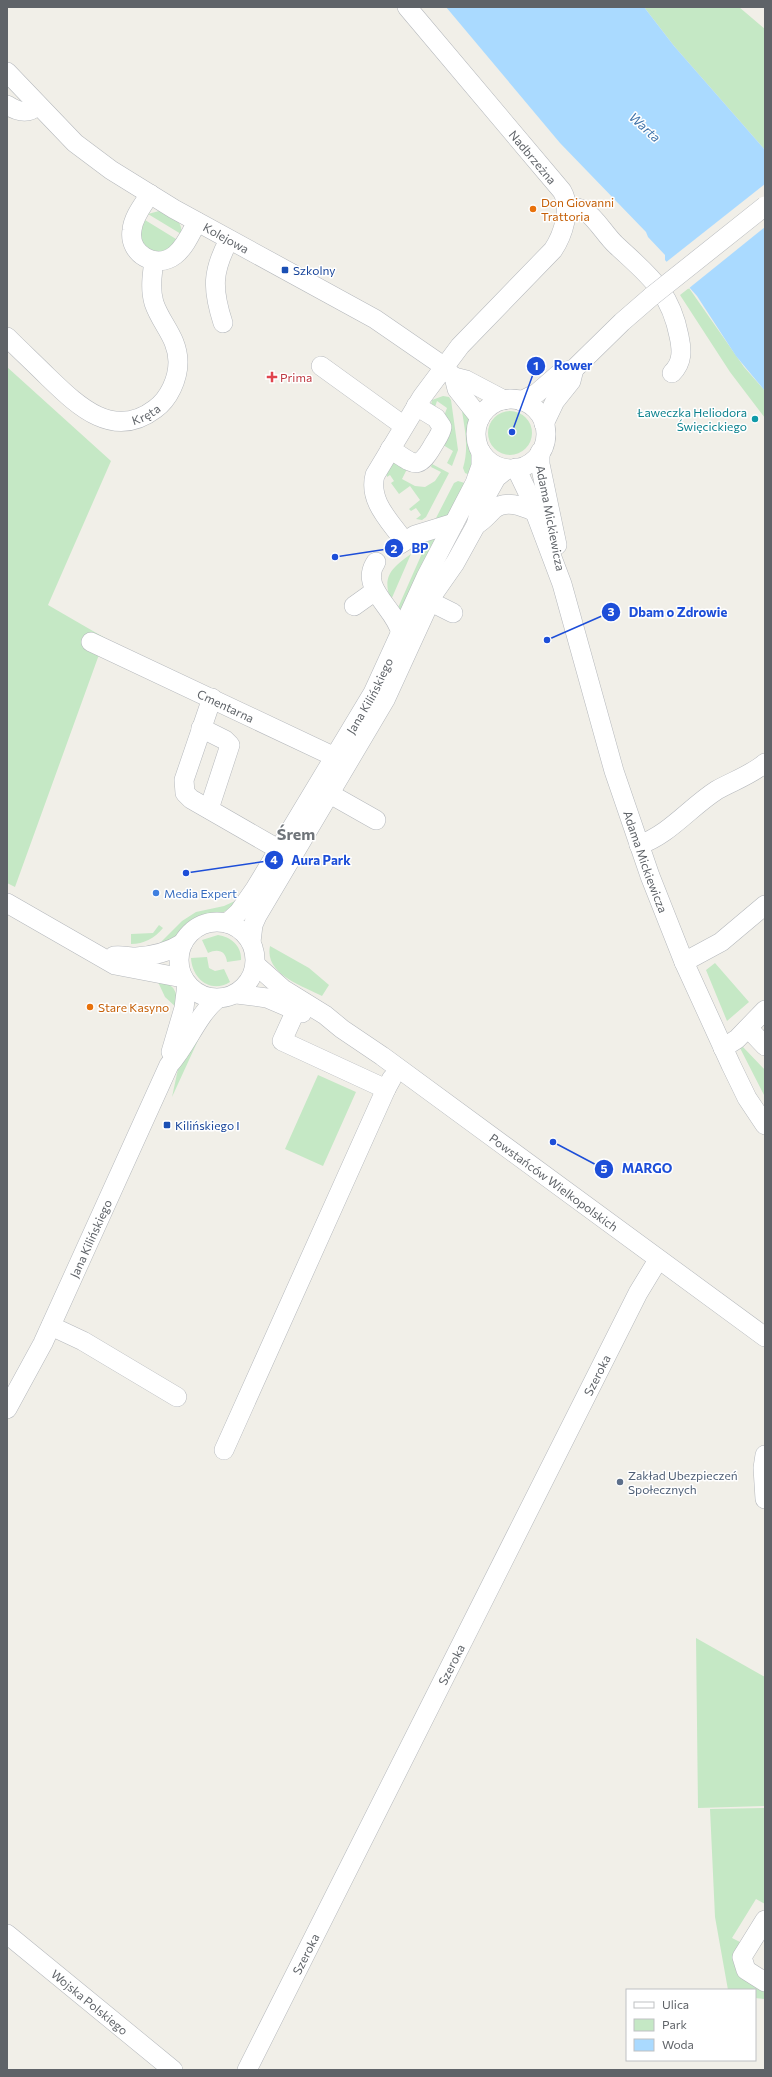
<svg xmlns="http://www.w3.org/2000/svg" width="772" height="2077" font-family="Commissioner,sans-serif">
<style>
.green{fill:#c5e8c5}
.water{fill:#aadaff}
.pier{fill:#f1efe8}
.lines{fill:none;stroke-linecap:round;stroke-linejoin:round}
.minor-casing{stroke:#b5b8bc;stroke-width:20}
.minor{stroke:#fff;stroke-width:19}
.minor-bridge-casing{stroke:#b5b8bc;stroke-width:20;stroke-linecap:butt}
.minor-bridge{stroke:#fff;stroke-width:19}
.food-dot{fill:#e8710a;stroke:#fff;stroke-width:1.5}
.transit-dot{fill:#1a4fb4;stroke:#fff;stroke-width:1.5}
.health-dot{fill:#e0444e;stroke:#fff;stroke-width:1.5}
.culture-dot{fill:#0f9aa8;stroke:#fff;stroke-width:1.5}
.shop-dot{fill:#3f7fe0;stroke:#fff;stroke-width:1.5}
.service-dot{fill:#5c6f8a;stroke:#fff;stroke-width:1.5}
.labels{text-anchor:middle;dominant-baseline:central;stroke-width:3;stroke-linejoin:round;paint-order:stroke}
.street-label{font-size:12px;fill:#5f6368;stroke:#fff}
.food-label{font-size:12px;fill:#c56008;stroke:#fff;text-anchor:start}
.transit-label{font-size:12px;fill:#164399;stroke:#fff;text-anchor:start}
.health-label{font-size:12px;fill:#be3a42;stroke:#fff;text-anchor:start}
.culture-label{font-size:12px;fill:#0d838f;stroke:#fff;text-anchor:end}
.shop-label{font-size:12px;fill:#366cbe;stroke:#fff;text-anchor:start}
.service-label{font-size:12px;fill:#4e5e75;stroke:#fff;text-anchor:start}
.water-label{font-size:13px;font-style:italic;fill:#4174aa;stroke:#fff}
.district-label{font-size:16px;font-weight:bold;fill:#70757a;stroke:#fff}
.leader{fill:none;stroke:#1d4ed8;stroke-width:1.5}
.callout-dot{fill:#1d4ed8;stroke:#fff;stroke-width:1.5}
.mark-label{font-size:12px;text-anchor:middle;font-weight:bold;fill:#fff}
.callout-label{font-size:13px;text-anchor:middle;font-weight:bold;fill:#1d4ed8;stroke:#fff;stroke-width:3;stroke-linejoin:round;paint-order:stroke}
</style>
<rect width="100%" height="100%" fill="#f1efe8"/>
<path class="green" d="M 644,7 L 739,7 L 765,29 L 765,150 L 674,46 Z
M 159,211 C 170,216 184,220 181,234 L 148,214 Z
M 143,220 L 145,220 L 176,239 L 177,241 L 164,252 L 149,250 L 141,241 L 141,223 Z
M 689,288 L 744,367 L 765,391 L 765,418 L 730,372 L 680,295 Z
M 7,367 L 111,461 L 48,605 L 105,638 L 15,887 L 7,883 Z
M 443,396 L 449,397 L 451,400 L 458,450 L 452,466 L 447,463 L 453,451 L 443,445 L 444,416 L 447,408 L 437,401 L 434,410 L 431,405 L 432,400 Z
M 463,407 L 470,420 L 469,443 L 474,458 L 470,475 L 465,473 L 463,468 C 469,448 465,431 462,411 Z
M488 433a22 22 0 1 1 44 0a22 22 0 1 1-44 0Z
M 394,458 L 408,467 L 402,479 L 415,486 L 425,487 L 435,481 L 441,472 L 431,467 L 432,464 L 449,473 L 426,517 L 422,520 L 416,519 L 421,515 L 416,508 L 411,511 L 409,509 L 420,500 L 410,486 L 399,494 L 391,483 L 394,481 L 390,475 L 387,477 L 386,472 Z
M 458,481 L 468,484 L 450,515 L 435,520 L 454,483 Z
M 440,534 L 403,616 L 397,610 L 427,542 Z
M 411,554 L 391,600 C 381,576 393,567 411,554 Z
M 235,901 L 239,903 L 222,913 L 205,915 L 194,919 L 173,940 L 157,946 L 182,921 L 196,912 L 224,906 Z
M 159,925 L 163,928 C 155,938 144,944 131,944 L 131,934 L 153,933 Z
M 218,935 C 231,937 242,946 241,960 L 227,962 C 226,951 218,948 208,953 L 202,940 Z
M 270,946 L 309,968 L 329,985 L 322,996 C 303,986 264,974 270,946 Z
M 207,957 L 209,968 L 215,971 L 224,969 L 230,982 C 211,994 192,979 191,958 Z
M 715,963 L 749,1002 L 727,1021 L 706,970 Z
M 158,982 C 177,984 176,992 178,1009 L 165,997 Z
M 200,1032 L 200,1036 L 172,1097 L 178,1069 Z
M 743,1047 L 765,1070 L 765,1097 L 740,1048 Z
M 318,1075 L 356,1092 L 323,1166 L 285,1149 Z
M 696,1638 L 765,1677 L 765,1806 L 698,1808 Z
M 765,1808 L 765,1904 L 756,1899 L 732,1938 L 742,1943 L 734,1956 L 737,1974 L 765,1991 L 765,1999 L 755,1998 L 755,1990 L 728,1990 L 715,1917 L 710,1809 Z"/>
<path class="water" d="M 446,7 L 644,7 L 674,46 L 765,150 L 765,391 L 736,356 L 697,296 L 665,260 L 665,255 L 648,237 L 646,232 L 560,143 Z"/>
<path class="pier" d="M 765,184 L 765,227 L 688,289 L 665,263 Z"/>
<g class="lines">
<g class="minor-casing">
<g id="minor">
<path id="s1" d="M 7,72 L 75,143 L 111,170 L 174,209 L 375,319 L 436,361 L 454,377 L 457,389 L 480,418"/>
<path d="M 7,105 C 18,112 28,115 38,105"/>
<path d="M 150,194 C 143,205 133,217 132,230 C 128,254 156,270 175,255 C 185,247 191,233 197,222"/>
<path d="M 567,207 C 573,207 580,208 585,211 C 596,218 606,236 616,245 C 648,275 670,290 679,336 C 682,350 683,362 672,373"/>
<path d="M 223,323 C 212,289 212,271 229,240"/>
<path id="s2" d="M 7,337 C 21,351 35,364 48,377 C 77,405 113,441 155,409 C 169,399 178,379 178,362 C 178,338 161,324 154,303 C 150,290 152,275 154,261"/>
<path d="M 321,366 L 404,426"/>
<path d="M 454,377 L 466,380 L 504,400"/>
<circle cx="511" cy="434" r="35"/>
<path d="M 521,401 L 537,393 L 560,373 L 574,369 L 622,322 L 652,296"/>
<path d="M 544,424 L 555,401 L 571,381 L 574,369"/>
<path d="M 390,449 C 412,462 417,473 432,447 C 436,440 441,434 442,427 L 436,418 L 416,406"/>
<path d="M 540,452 L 540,464 L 557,545"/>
<path id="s3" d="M 516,468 L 527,491 L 562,584 L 614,771 L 650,876 L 684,962 L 731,1065 L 747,1098 L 765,1125"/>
<path d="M 476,525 C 483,521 487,516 493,510 C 505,499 522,506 535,512"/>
<path d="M 404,541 C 390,521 368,501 375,475 L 422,397 L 460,346 L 553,250 C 563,235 572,208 562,191 L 407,7"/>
<path d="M 394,548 L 415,535 L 454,523"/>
<path d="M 376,562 C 358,588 397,609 401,634"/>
<path d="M 431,602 L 453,613"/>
<path d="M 354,606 L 375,591"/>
<path id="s4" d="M 91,642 L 335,757 L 344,765"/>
<path d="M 212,698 L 184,780 L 185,793 L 191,799 L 278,849"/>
<path d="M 201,728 L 225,740 L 230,745 L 209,809"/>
<path d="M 330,794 L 376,820"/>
<path d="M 639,845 C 670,834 689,808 717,790 C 733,781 751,775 765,763"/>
<path d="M 7,903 L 115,965 L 183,978"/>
<circle cx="217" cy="960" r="38"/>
<path id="s5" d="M 227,923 L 239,912 L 255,889 L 373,693 L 426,577 L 475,483 L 481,466 L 481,452"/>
<path d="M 251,942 L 253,925 L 257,916 L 385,700 L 434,593 L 455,563 L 476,525 L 482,503 L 496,478 L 507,469"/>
<path d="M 114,956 C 121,955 129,957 136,957 C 153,956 169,952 183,943"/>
<path d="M 684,962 L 721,942 L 765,905"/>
<path id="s6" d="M 256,965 L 283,989 L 325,1015 L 342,1029 L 382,1056 L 765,1337"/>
<path d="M 237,994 L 267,998 L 302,1013"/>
<path d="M 296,1010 L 282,1041 L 386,1089 L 392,1078"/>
<path d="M 748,1028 L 765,1046"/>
<path d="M 723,1048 L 737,1039 L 765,1010"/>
<path d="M 171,1052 L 184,1008 L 187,984"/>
<path d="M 51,1326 L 83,1341 L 177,1397"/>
<path id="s7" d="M 7,1409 L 43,1343 L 169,1065 C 188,1044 196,1017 217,999"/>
<path d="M 224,1450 L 386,1089"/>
<path d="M 765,1455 L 763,1468 L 765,1499"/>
<path d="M 765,1920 L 742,1957 L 746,1970 L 765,1982"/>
<path id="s8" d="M 7,1934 L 173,2070"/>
<path id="s9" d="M 247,2070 L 638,1293 L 658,1260"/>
</g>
</g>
<use href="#minor" class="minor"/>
<g class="minor-bridge-casing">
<path id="minor-bridge" d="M 652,296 L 765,206"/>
</g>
<use href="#minor-bridge" class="minor-bridge"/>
</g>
<g class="food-dot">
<circle cx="533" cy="209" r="4"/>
<circle cx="90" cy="1007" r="4"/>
</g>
<g class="transit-dot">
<rect x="281" y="266" width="8" height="8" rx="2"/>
<rect x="163" y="1121" width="8" height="8" rx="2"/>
</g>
<path class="health-dot" d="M270 371h4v4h4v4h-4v4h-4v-4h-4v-4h4z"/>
<circle class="culture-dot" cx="755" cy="419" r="4"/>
<circle class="shop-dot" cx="156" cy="893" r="4"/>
<circle class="service-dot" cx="620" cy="1482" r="4"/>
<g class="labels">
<g class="street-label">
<text transform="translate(533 157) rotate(50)">Nadbrzeżna</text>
<text stroke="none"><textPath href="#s1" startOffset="277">Kolejowa</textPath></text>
<text stroke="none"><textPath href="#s2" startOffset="171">Kręta</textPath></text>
<text transform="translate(551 518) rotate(79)">Adama Mickiewicza</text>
<text stroke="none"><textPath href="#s5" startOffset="269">Jana Kilińskiego</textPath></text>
<text stroke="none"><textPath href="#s4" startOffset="149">Cmentarna</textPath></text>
<text stroke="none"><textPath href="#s3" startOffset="415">Adama Mickiewicza</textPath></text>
<text stroke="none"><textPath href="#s6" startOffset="369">Powstańców Wielkopolskich</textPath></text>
<text stroke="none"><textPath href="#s7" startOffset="190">Jana Kilińskiego</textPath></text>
<text stroke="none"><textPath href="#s9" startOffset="778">Szeroka</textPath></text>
<text stroke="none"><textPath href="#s9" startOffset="454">Szeroka</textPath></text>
<text stroke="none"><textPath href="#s9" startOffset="130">Szeroka</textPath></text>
<text stroke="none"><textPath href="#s8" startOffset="107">Wojska Polskiego</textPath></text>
</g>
<g class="food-label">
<text x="541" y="202">Don Giovanni<tspan x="541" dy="14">Trattoria</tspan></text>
<text x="98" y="1007">Stare Kasyno</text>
</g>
<g class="transit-label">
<text x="293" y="270">Szkolny</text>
<text x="175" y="1125">Kilińskiego I</text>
</g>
<g class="health-label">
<text x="280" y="377">Prima</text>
</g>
<g class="culture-label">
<text x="747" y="412">Ławeczka Heliodora<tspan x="747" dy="14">Święcickiego</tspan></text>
</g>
<g class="shop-label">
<text x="164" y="893">Media Expert</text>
</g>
<g class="service-label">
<text x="628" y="1475">Zakład Ubezpieczeń<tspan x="628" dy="14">Społecznych</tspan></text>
</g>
<g class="water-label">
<text transform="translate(645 127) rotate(42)">Warta</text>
</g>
<g class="district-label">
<text x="296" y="833">Śrem</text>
</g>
</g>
<path class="leader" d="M512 432L536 366M335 557L394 548M547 640L611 612M186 873L274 860M553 1142L604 1169"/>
<g class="callout-dot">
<circle cx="512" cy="432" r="4"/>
<circle cx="335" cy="557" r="4"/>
<circle cx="547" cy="640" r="4"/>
<circle cx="186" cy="873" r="4"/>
<circle cx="553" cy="1142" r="4"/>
<circle cx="536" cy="366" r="10"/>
<circle cx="394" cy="548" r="10"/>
<circle cx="611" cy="612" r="10"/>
<circle cx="274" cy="860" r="10"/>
<circle cx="604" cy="1169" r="10"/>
</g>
<g class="mark-label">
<text x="536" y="370">1</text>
<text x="394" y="553">2</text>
<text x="611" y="616">3</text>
<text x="274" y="864">4</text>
<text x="604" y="1173">5</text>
</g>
<g class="callout-label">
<text x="573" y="370">Rower</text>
<text x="420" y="553">BP</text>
<text x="678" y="617">Dbam o Zdrowie</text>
<text x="321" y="865">Aura Park</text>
<text x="647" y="1173">MARGO</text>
</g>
<rect width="772" height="2077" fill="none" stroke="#5f6368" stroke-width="16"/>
<rect x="626" y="1989" width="130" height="72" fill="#ffffff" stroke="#bfc1c3"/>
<rect x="634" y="2002" width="20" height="6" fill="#ffffff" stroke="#bfc1c3"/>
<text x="662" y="2009" font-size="12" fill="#5f6368">Ulica</text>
<rect x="634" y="2019" width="20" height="12" fill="#c5e8c5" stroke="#bfc1c3"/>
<text x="662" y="2029" font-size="12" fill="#5f6368">Park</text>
<rect x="634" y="2039" width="20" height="12" fill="#aadaff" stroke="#bfc1c3"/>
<text x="662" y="2049" font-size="12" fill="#5f6368">Woda</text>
</svg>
